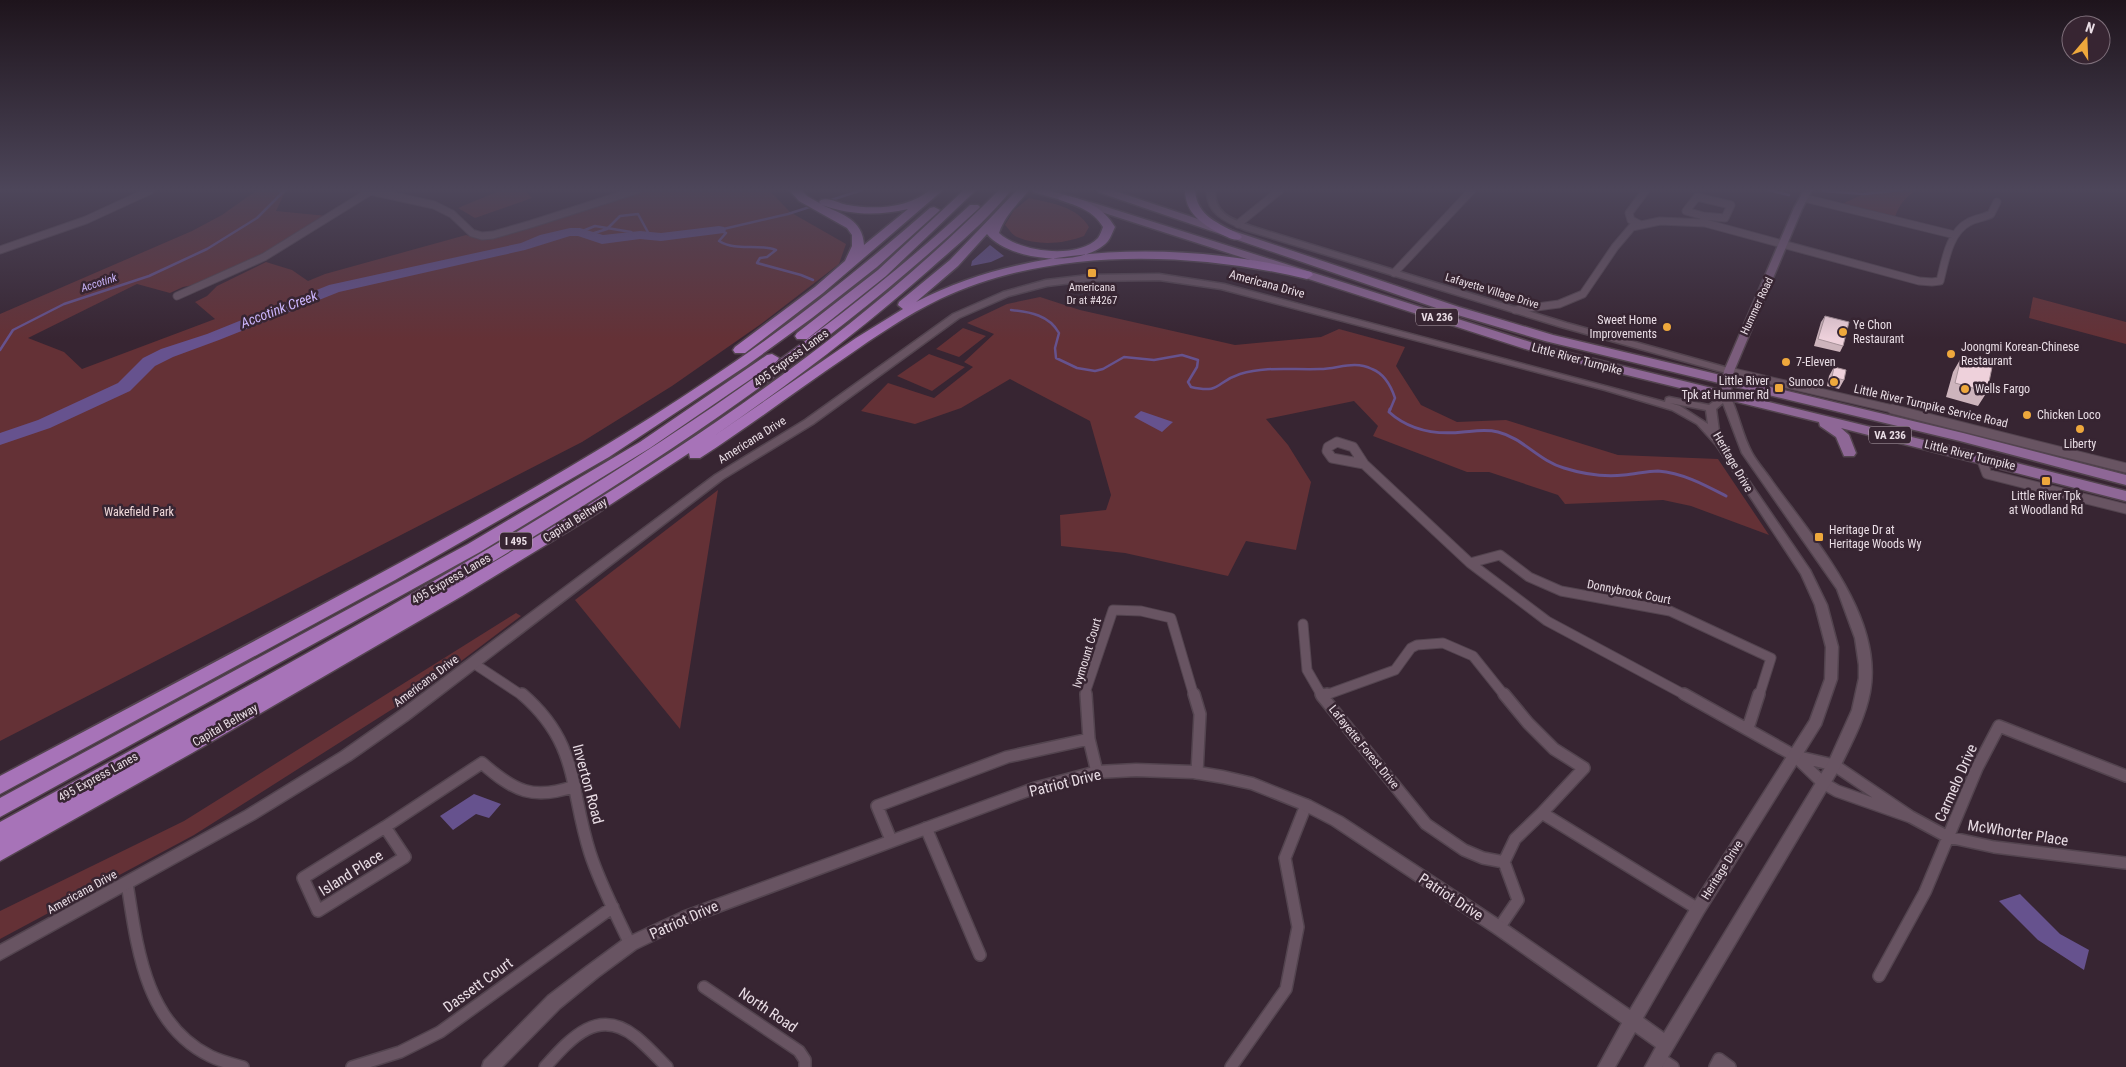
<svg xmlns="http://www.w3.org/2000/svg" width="2126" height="1067" font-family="'Roboto Condensed',sans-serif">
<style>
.green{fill:#643136}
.water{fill:#66528e}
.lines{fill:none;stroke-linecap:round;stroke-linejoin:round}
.stream-far1{stroke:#66528e;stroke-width:2.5}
.stream{stroke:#66528e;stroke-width:3}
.river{fill:#66528e;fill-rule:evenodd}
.minor-far2-casing{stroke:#53444f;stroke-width:9}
.minor-far1-casing{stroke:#53444f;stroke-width:11}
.minor-casing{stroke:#53444f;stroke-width:14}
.tertiary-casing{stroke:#53444f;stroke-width:3}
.secondary-casing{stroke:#53444f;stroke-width:3}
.primary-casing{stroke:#53444f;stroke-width:3}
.motorway-casing{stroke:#53444f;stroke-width:3}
.minor-far2{stroke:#685462;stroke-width:7}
.minor-far1{stroke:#685462;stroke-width:9}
.minor{stroke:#685462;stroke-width:11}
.tertiary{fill:#685462;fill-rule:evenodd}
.secondary{fill:#7b5d7c;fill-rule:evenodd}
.primary{fill:#8e6796;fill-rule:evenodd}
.motorway{fill:#a773b8;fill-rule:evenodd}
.wall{fill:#cdb4bc}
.building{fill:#eed1db;stroke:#a79299}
.poi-dot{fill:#eea83c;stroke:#372532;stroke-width:2}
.labels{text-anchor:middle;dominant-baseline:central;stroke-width:5;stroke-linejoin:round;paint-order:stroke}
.far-water-label{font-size:11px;font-style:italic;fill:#cbb5fc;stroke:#372532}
.far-poi-label{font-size:11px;fill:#e9dde5;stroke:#372532}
.far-street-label{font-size:11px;fill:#e9dde5;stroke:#372532}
.shield{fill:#372532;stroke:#b4a6af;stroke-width:1}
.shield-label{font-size:11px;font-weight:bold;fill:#e9dde5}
.street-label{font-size:12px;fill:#e9dde5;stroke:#372532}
.poi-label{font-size:12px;fill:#e9dde5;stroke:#372532;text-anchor:start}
.park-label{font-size:12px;fill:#f1dadb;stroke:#372532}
.water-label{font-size:14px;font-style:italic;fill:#cbb5fc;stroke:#372532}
.near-street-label{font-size:15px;fill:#e9dde5;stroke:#372532}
</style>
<rect width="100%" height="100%" fill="#372532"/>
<path class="green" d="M 257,190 L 286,190 L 276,211 L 327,216 L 259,256 L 204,283 L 183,287 L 170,293 L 137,284 L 28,338 L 64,352 L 82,369 L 215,319 L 195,302 L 207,296 L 217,286 L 266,262 L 292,270 L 308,281 L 325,274 L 466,235 L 478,239 L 496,236 L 645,190 L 769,190 L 790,212 L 846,244 L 839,264 L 761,324 L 672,386 L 582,442 L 0,741 L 0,314 L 192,231 L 222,215 Z
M 501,190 L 524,190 L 532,198 L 475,218 L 458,208 Z
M 1872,190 L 1917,190 C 1906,196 1899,205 1895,217 L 1842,204 Z
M 1029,198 C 1050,203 1077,206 1089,227 L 1084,236 C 1063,244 1038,246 1017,237 C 1012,235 1009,229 1005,225 L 1014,210 Z
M 1040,297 L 1080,310 L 1235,345 L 1321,337 L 1339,329 L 1405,347 L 1396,366 L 1421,405 L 1457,422 L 1506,420 L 1618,455 L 1718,459 L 1769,535 L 1691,506 L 1663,500 L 1565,504 L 1558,495 L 1489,472 L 1467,472 L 1373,436 L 1378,426 L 1354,401 L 1266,419 L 1288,445 L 1311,482 L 1296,550 L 1246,541 L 1228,576 L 1125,553 L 1061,546 L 1060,515 L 1106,510 L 1111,495 L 1090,421 L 1010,379 L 961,408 L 915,424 L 861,411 L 888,383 L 934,398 L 973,367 L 964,362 L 994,334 L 967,323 L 1007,304 Z
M 2033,297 L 2126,322 L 2126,344 L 2029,318 Z
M 963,328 L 986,336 L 959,357 L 936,349 Z
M 929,354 L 965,367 L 932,391 L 897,376 Z
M 718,490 L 680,729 L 575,600 Z
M 516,613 L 521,616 L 424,689 L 194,835 L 0,939 L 0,911 L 184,821 Z"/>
<path class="water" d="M 990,245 L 1004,256 L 991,262 L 971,266 L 972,261 Z
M 1141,411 L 1173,422 L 1162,432 L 1134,417 Z
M 474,794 L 501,804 L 489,818 L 476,814 L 453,830 L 440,816 Z
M 2020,894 L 2060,934 L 2089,950 L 2084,970 L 2038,940 L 1999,901 Z"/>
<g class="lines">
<path class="stream-far1" d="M 1768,190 L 1789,195
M 1823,191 L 1864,194 L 1902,190
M 719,230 L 726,233 L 719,241 C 737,252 757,243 776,250 L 767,257 L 760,258 L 757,263 L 801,275 L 813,280
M 719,230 L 788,214 L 862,190
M 580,232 L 595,226 L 631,232 L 636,236
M 588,235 L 607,229 L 620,216 L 638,214 L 650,236
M 1011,310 C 1030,312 1049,315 1059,333 L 1055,348 L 1056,358 L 1077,368 L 1095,371 L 1103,369 L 1124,357 L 1154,360 L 1182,355 L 1198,360 L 1197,367 L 1188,382 L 1191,387 C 1222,394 1215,382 1240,374 C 1266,366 1293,370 1320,369 C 1338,369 1354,360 1372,369 C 1385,374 1391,386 1395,398 L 1390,410
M 0,350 L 13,330 L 64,304 L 149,276 L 207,249 L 257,218 L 285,190"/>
<path class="stream" d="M 1390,409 L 1389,412 C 1410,431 1436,435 1463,432 C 1475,431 1486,429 1498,432 C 1523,438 1539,461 1564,468 C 1583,474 1605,477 1624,475 C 1636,474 1647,471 1658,471 C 1683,473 1705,485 1726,496"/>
<path class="river" d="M 719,226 L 724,227 L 726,230 L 724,233 L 661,241 L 640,239 L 602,244 L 578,236 L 570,236 L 525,250 L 339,292 L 219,340 L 173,357 L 155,366 L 130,391 L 50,428 L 0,445 L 0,433 L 38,420 L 118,383 L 143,358 L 161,349 L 207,334 L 329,285 L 521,243 L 540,235 L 570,228 L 580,228 L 603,235 L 640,231 L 661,233 Z"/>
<g class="minor-far2-casing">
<path id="minor-far2" d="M 366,190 L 434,205 L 452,214 L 472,233 L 482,236 L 493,235 L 531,224 L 637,190
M 1697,197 L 1731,205 L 1725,218 L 1703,216 L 1686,211 Z
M 1804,198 L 1955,235
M 1703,216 L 1705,223
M 1238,224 L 1280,190
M 1639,224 L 1631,220 L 1629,213 L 1646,190
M 0,250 L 86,220 L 151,190
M 1394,273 L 1472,190
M 177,296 L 264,257 L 369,192
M 1515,310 L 1559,304 L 1583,294 L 1615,247 L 1632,227 L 1660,221 L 1705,223 L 1919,281 L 1932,282 L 1940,281 C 1945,262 1949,232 1969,222 C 1976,218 1984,218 1991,214 L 1997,202
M 1729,371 L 1897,410"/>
</g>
<g class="minor-far1-casing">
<path id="minor-far1" d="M 1892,409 L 2126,468
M 1337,442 L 1353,447 L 1364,464 L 1332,458 L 1327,451 L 1328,447 Z
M 1981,458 L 1987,474 L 2126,509
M 1364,464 L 1470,563 L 1500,555 L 1529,577 L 1561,591 L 1670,611 L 1771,658 L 1759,696
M 1470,563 L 1547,621 L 1687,696
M 1303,624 L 1307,670 L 1322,696
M 473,663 L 523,696
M 1086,696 L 1086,690 L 1113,610 L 1141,611 L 1171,618 L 1194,696
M 1323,696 L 1395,670 L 1411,648 L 1417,645 L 1443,643 L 1473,656 L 1505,696"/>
</g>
<g class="minor-casing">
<path id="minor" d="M 522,694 C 580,744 569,788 590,853 C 600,884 616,914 630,944
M 1086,694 L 1089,739 L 1097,772
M 1194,694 L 1200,714 L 1197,773
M 1321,694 L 1322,696
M 1327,694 L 1322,696 L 1426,824 L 1464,850 L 1483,858 L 1504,862
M 1504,694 L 1528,723 L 1554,749 L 1584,768 L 1542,813
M 1684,694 L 1795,756 L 1823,783 L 1837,791 L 1911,817
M 1748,728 L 1759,694
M 1795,756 L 1834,765 L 1911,817 L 1948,837 L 1994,847 L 2126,863
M 385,827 L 405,857 L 318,911 L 303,878 Z
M 385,827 L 482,763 C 514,791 533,801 575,786
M 926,828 L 980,955
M 891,840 L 877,806 L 1007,757 L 1089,739
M 127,883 C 137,947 145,1024 210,1056 C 220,1061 232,1064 243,1067
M 1499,928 L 1518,900 L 1504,862 L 1515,839 L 1542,813 L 1698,909
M 1879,976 L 1925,892 L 1977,768 L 1999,726 L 2126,776
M 704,987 L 799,1051 L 805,1060 L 805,1067
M 1659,1058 L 1673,1067
M 352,1067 L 400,1052 L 440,1032 L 613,907
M 545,1067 C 570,1039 598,1006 636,1037 C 647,1046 657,1057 667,1067
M 1231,1067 L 1286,989 L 1298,927 L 1285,858 L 1306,805
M 1715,1067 L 1719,1059 L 1730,1067"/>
</g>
<g class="tertiary-casing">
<path id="tertiary" d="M 1207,190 L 1215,190 C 1214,214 1232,219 1251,226 L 1567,323 L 1732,369 L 1734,371 L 1729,374 L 1726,373 L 1561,327 L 1245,230 C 1226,222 1206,214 1207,190 Z
M 1159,274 L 1224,284 L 1665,402 L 1666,398 L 1669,397 L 1709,405 L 1725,393 L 1730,396 C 1739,414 1742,435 1752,453 C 1757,462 1765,471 1772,481 C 1813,538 1884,616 1870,692 C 1865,719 1851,744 1839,769 L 1662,1067 L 1645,1067 L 1656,1047 L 1635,1032 L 1615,1067 L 1598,1067 L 1622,1023 L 1494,933 L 1332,825 L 1301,809 L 1251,789 L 1223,783 L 1193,778 L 1136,776 L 1097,778 L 1034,794 L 692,922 L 636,949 L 598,977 L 560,1008 L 502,1067 L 482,1067 L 484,1061 L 548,996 L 586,967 L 624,939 L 682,912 L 1033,783 L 1097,766 L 1136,764 L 1193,766 L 1223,771 L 1253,778 L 1311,801 L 1342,817 L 1504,923 L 1630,1010 L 1693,904 L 1810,720 L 1825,679 L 1826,647 L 1815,605 L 1801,574 L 1716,445 L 1697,424 L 1672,410 L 1605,390 L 1221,289 L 1159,280 L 1088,281 L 1047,286 L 1009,296 L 959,318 L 813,424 L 723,479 L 408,720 L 351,760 L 255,819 L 0,960 L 0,945 L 245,811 L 341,752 L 398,712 L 715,475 L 805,420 L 953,314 L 1003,292 L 1046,280 L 1088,275 ZM 1670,403 L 1706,410 L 1708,424 L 1680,406 ZM 1723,403 L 1742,453 L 1837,589 L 1855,638 L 1859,665 L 1859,678 L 1852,710 L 1829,761 L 1664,1033 L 1643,1018 L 1703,914 L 1821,725 L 1837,679 L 1838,647 L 1827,605 L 1810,570 L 1732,456 L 1719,431 L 1716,409 Z"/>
</g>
<g class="secondary-casing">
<path id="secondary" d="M 1804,190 L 1812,190 L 1802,209 L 1734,371 L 1730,396 L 1729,398 L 1721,398 L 1720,396 L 1724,371 L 1794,208 Z"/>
</g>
<g class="primary-casing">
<path id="primary" d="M 1032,190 L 1048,190 L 1097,204 L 1549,348 L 1981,454 L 2126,491 L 2126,501 L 1841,428 L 1849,435 L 1856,453 L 1854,456 L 1844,456 L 1836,437 L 1820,426 L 1819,422 L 1541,354 L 1089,208 L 1033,192 Z
M 1097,190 L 1112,190 L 1459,307 L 1553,335 L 1963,433 L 2126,475 L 2126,485 L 1960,441 L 1545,341 L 1451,313 L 1098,192 Z"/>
</g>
<g class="motorway-casing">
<path id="motorway" d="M 789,190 L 801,190 L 807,196 L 821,204 L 819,202 L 821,200 C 830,197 839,204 848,205 C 874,210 909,208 930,190 L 943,190 L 823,293 L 745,353 L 735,353 L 733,350 L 735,347 L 815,287 L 845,261 L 852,246 L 852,235 L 847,228 L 799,201 ZM 822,205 C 850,215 878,216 908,209 L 864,245 C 863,220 842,214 822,205 Z
M 964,190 L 976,190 L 886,276 L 807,339 L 797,339 L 795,336 L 797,333 L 878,270 Z
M 999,190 L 1011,190 C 989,219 956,246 929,270 C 860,331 787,386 711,438 L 856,338 L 903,309 L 898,305 L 899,302 L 950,260 L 1017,190 L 1029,190 C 1017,205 1005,215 999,233 C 1019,252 1077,260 1098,238 C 1100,235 1102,230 1103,227 C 1093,210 1077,206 1060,200 L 1058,198 L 1064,195 C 1086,200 1103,207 1115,227 C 1113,231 1111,237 1108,241 C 1084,269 1009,261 987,234 L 958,266 L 916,302 C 1033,241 1186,241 1311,272 L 1313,275 L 1307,279 C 1191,251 1050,247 940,299 C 907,315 876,336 846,357 C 797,390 750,426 700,458 L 690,458 L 689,453 L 590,518 L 462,596 L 192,753 L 0,861 L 0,841 L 2,840 L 0,841 L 0,822 C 173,727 347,634 515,533 C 676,436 832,332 970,205 L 978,205 L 980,207 L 978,209 C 814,363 624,484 432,598 C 633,482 835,356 999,190 Z
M 1185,190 L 1195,190 C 1197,217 1219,223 1240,235 L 1242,237 L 1240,239 C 1233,241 1228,237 1221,234 C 1202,224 1185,213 1185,190 Z
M 934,207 L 940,210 L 938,212 L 877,267 L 812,318 L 746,366 L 609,457 L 395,580 L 0,794 L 0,776 C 123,711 246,646 368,580 C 494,512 619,442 736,361 C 804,314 868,262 930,208 Z
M 772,354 L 779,358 L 777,361 L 650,448 L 480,552 L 0,817 L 0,798 L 468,544 L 640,442 L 767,355 Z"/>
</g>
<use href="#minor-far2" class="minor-far2"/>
<use href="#minor-far1" class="minor-far1"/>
<use href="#minor" class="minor"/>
<use href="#tertiary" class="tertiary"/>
<use href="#secondary" class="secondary"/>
<use href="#primary" class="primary"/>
<use href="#motorway" class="motorway"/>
</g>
<path class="wall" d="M 1825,316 L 1843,346 L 1840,352 L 1814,346 L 1821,322 Z
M 1961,358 L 1987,392 L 1978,406 L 1946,397 L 1953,372 Z
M 1834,367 L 1844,380 L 1839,389 L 1827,386 L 1829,376 Z"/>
<path class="building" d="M 1825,316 L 1849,322 L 1843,346 L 1818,339 Z
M 1961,358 L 1992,367 L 1987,392 L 1955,383 Z
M 1834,367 L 1846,370 L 1844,380 L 1832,377 Z"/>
<linearGradient id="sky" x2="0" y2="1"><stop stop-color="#1e141c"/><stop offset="0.56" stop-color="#4d465a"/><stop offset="1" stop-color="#4d465a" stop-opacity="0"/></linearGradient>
<rect width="2126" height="339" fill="url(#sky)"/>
<g class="poi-dot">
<rect x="1087" y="268" width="10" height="10" rx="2.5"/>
<circle cx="1667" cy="327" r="5"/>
<circle cx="1843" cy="332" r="5"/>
<circle cx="1951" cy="354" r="5"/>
<circle cx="1786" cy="362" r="5"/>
<circle cx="1834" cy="382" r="5"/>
<rect x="1774" y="383" width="10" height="10" rx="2.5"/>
<circle cx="1965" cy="389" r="5"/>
<circle cx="2027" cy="415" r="5"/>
<circle cx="2080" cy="429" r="5"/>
<rect x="2041" y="476" width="10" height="10" rx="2.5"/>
<rect x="1814" y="532" width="10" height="10" rx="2.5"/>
</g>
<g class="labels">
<g class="far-water-label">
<text transform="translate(99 283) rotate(-18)">Accotink</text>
</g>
<g class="far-poi-label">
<text x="1092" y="287">Americana<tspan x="1092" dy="13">Dr at #4267</tspan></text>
</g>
<g class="far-street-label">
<text transform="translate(1492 291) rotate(17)">Lafayette Village Drive</text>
<text transform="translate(1757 306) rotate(-65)">Hummer Road</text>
</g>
<g class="shield">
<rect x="1416" y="308.5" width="42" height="17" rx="4"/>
<rect x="1869" y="426.5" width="42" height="17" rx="4"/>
<rect x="500" y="532.5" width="32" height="17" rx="4"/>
</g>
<g class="shield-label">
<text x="1437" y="317">VA 236</text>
<text x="1890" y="435">VA 236</text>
<text x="516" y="541">I 495</text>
</g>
<g class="street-label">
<text transform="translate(1267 284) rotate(15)">Americana Drive</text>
<text transform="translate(791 358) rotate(-36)">495 Express Lanes</text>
<text transform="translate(1577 359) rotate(15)">Little River Turnpike</text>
<text transform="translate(1931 406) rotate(13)">Little River Turnpike Service Road</text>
<text transform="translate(752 440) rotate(-32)">Americana Drive</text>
<text transform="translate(1970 455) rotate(14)">Little River Turnpike</text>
<text transform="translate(1733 462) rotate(60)">Heritage Drive</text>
<text transform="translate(575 520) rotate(-32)">Capital Beltway</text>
<text transform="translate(451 579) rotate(-30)">495 Express Lanes</text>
<text transform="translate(1629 592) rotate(11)">Donnybrook Court</text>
<text transform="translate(1087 653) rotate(-73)">Ivymount Court</text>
<text transform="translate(426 681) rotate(-37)">Americana Drive</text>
<text transform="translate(225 725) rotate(-30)">Capital Beltway</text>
<text transform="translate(1364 747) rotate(51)">Lafayette Forest Drive</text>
<text transform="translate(98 777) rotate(-29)">495 Express Lanes</text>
<text transform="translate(1722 870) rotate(-58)">Heritage Drive</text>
<text transform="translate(82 892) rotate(-29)">Americana Drive</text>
</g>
<g class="poi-label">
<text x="1657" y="320" text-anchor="end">Sweet Home<tspan x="1657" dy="14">Improvements</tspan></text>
<text x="1853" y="325">Ye Chon<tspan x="1853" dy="14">Restaurant</tspan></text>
<text x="1961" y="347">Joongmi Korean-Chinese<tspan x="1961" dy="14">Restaurant</tspan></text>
<text x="1796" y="362">7-Eleven</text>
<text x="1769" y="381" text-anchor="end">Little River<tspan x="1769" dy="14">Tpk at Hummer Rd</tspan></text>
<text x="1824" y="382" text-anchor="end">Sunoco</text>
<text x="1975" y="389">Wells Fargo</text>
<text x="2037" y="415">Chicken Loco</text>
<text x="2080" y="444" text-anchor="middle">Liberty</text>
<text x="2046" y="496" text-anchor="middle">Little River Tpk<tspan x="2046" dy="14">at Woodland Rd</tspan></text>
<text x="1829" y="530">Heritage Dr at<tspan x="1829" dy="14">Heritage Woods Wy</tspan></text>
</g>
<g class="park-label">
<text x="139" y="512">Wakefield Park</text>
</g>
<g class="water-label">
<text transform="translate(279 309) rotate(-21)">Accotink Creek</text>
</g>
<g class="near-street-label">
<text transform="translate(1065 783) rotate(-14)">Patriot Drive</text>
<text transform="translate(1956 783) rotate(-66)">Carmelo Drive</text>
<text transform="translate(588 784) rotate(75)">Inverton Road</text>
<text transform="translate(2018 833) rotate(9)">McWhorter Place</text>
<text transform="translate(351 873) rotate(-32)">Island Place</text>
<text transform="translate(1451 897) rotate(33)">Patriot Drive</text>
<text transform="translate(684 920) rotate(-24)">Patriot Drive</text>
<text transform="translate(478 985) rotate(-36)">Dassett Court</text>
<text transform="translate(768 1010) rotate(34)">North Road</text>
</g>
</g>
<g transform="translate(2086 40) rotate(19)"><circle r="24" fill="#372532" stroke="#7e6f7a"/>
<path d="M0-4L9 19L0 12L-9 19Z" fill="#eea83c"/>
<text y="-8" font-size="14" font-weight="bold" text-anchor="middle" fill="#e9dde5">N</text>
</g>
</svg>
